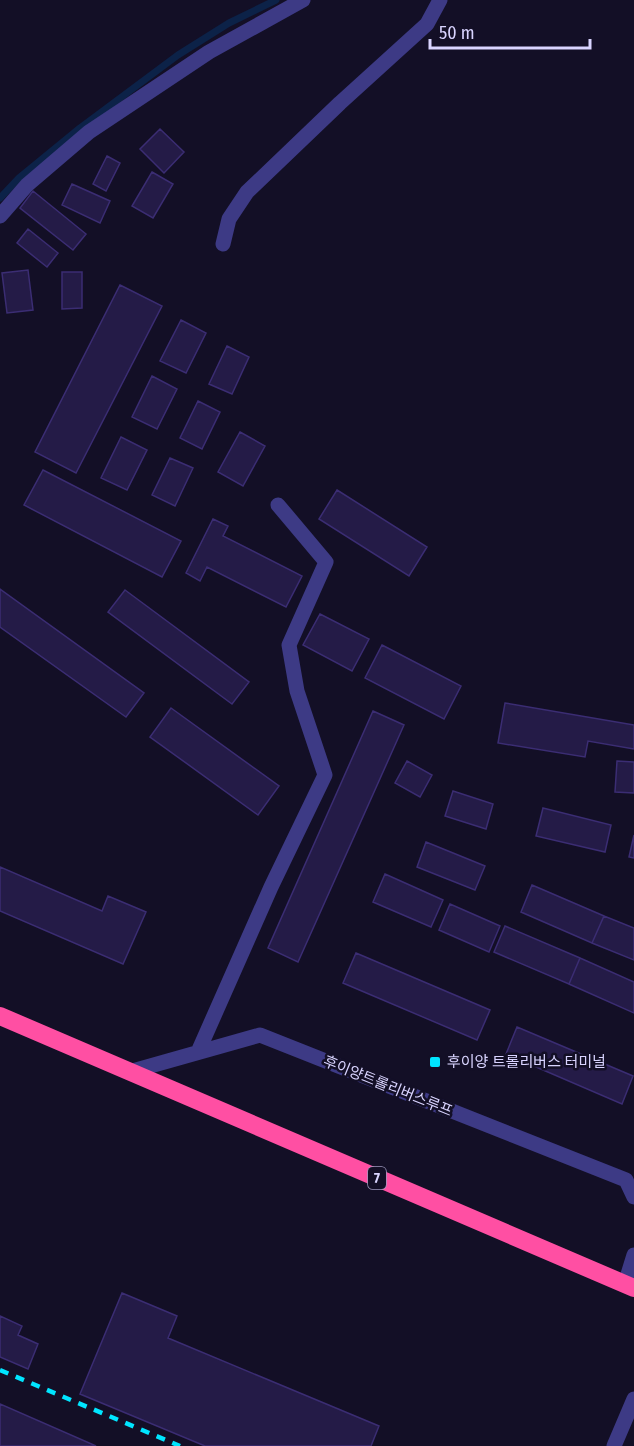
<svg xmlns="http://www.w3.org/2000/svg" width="634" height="1446" font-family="'Fira Sans Condensed','Noto Sans KR',sans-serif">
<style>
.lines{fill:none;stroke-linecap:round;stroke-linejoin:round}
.stream{stroke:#0c2248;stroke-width:7}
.building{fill:#241b47;stroke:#3b2d73;stroke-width:1.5}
.minor{stroke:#3d3a85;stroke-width:15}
.highway{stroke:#ff4fa3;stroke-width:18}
.rail{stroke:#00e5ff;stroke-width:4.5;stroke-dasharray:9 8;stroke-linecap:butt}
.poi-dot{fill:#00e5ff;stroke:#130f26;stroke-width:2}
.labels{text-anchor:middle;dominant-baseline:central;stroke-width:5;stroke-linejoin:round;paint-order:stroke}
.shield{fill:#130f26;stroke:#9e99be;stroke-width:1.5}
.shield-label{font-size:14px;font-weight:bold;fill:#d9d4ff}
.poi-label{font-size:15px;fill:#d9d4ff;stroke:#130f26;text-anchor:start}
.street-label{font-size:15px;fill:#d9d4ff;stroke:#130f26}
</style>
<rect width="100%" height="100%" fill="#130f26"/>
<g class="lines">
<path class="stream" d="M 0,198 L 19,178 L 80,128 L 178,55 L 229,23 L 276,0"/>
</g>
<path class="building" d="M 160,129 L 184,152 L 164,173 L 140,149 Z
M 107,156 L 120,163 L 106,191 L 93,184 Z
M 152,172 L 173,184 L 153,218 L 132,206 Z
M 72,184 L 110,201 L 100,223 L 62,205 Z
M 33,191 L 86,234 L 73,250 L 20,208 Z
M 28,229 L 58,253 L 47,267 L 17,243 Z
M 28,270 L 33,310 L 7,313 L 2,273 Z
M 62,272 L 82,272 L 82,308 L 62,309 Z
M 120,285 L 162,306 L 76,473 L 35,452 Z
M 181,320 L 206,333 L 186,373 L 160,361 Z
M 227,346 L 249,357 L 232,394 L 209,384 Z
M 152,376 L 177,389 L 157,429 L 132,417 Z
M 198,401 L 220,412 L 202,449 L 180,438 Z
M 240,432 L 265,446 L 243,486 L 218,472 Z
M 121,437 L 147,450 L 127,490 L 101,478 Z
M 170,458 L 193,468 L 175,506 L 152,495 Z
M 43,470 L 181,541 L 162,577 L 24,505 Z
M 337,490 L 427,547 L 409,576 L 319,519 Z
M 213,519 L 228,526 L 223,536 L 302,576 L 286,607 L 207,567 L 200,581 L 186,573 Z
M 0,589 L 144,693 L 126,717 L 0,627 Z
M 125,590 L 249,682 L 232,704 L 108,612 Z
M 320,614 L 369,639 L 352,671 L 303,645 Z
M 382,645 L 461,686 L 444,719 L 365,678 Z
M 505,703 L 634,725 L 634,749 L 588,741 L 585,757 L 498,743 Z
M 171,708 L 279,786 L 258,815 L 150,737 Z
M 373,711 L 404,725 L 298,962 L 268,948 Z
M 407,761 L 432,775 L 420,797 L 395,783 Z
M 617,761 L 634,762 L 634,793 L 615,792 Z
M 453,791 L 493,804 L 486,829 L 445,816 Z
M 543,808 L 611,825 L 605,852 L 536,836 Z
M 634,835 L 634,858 L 629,857 Z
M 426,842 L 485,866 L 475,890 L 417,867 Z
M 0,867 L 102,911 L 108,896 L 146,912 L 123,964 L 0,911 Z
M 385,874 L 443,900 L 431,927 L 373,902 Z
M 532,885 L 604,916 L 592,943 L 521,912 Z
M 450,904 L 500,926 L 489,952 L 439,930 Z
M 604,916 L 634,928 L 634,960 L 592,943 Z
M 505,926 L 580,958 L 569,984 L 494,952 Z
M 356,953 L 490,1010 L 477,1040 L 343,983 Z
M 580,958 L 634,982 L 634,1013 L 569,984 Z
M 517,1027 L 633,1076 L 622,1104 L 506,1054 Z
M 122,1293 L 177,1316 L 168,1338 L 379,1426 L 371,1446 L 205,1446 L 80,1394 Z
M 0,1316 L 22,1326 L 18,1335 L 38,1344 L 28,1369 L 0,1357 Z
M 0,1404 L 96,1446 L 0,1446 Z"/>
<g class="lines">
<path class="minor" d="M 0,216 L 27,185 L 89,132 L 209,52 L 303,0
M 223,244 L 229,219 L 247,192 L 340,103 L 427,24 L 440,0
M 198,1052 L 271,887 L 325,775 L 297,691 L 289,645 L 326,562 L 278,505
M 129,1072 L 260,1035 L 626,1180 L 634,1197
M 625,1284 L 634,1255
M 614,1446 L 634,1399"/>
<path class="highway" d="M 0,1016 L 634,1288"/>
<path class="rail" d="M 0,1370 L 180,1446"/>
</g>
<rect class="poi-dot" x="429" y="1056" width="12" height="12" rx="3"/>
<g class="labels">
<rect class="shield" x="368" y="1167" width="18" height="22" rx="4.5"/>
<g class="shield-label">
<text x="377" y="1178">7</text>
</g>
<g class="poi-label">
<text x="447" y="1062">후이양 트롤리버스 터미널</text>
</g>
<g class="street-label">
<text transform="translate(388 1086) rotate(22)">후이양트롤리버스루프</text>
</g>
</g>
<path d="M430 39v9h160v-9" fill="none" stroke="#d9d4ff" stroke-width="3"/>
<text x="439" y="39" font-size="18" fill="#d9d4ff" stroke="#130f26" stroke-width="4.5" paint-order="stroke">50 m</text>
</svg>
